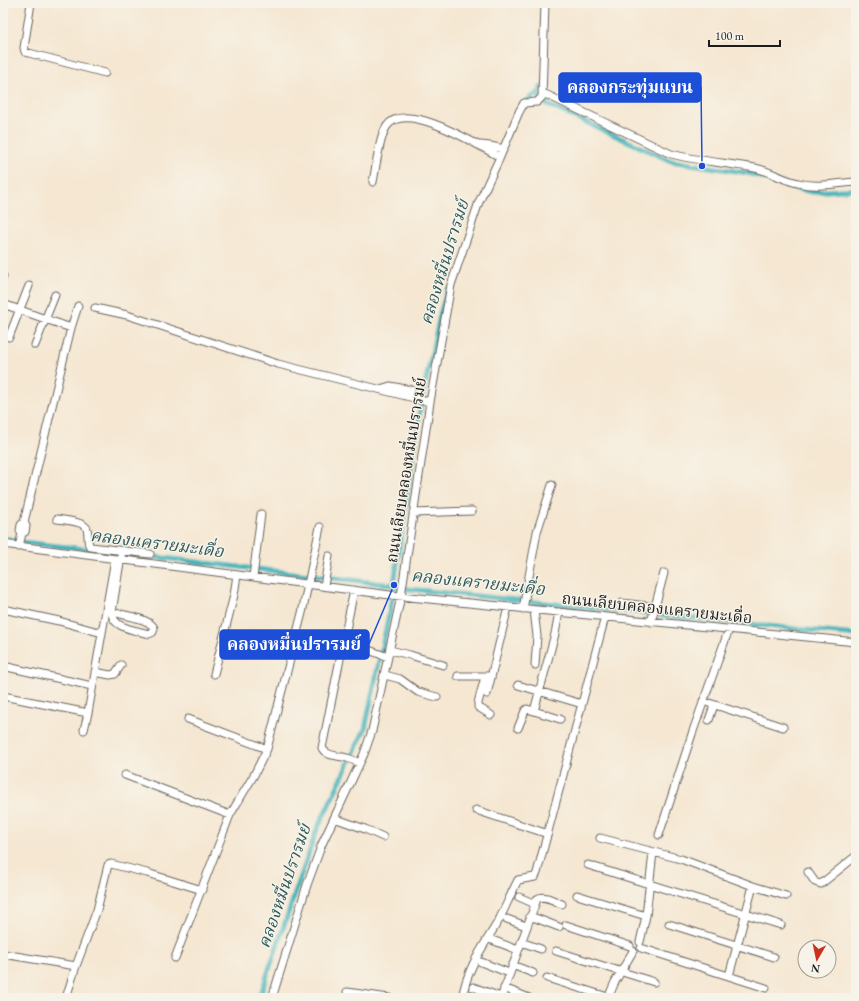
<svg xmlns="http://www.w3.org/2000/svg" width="859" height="1001" font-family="'EB Garamond','Noto Serif Thai',serif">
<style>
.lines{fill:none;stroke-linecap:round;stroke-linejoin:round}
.canal{stroke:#45b4bc;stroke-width:5}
.minor-casing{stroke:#68635c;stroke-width:9}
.minor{stroke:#fff;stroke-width:7}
.labels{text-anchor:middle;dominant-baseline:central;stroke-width:3;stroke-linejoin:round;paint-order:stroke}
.street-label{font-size:16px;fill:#1c1c1c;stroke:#f7f3e8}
.water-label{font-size:17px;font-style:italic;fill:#2c595c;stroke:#f7f3e8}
.leader{fill:none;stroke:#1d4ed8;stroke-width:1.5}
.callout-dot{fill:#1d4ed8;stroke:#f7f3e8;stroke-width:1.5}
.callout{fill:#1d4ed8;stroke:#1d4ed8;stroke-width:1.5}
.callout-label{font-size:17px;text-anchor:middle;font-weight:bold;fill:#fff}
</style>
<rect width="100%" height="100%" fill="#f7f3e8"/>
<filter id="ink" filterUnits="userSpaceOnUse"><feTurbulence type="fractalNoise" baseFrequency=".025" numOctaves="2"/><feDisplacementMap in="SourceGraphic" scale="8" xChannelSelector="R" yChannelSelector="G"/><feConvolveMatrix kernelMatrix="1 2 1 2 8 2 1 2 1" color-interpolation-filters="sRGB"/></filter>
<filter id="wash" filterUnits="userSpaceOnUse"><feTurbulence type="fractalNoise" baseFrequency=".012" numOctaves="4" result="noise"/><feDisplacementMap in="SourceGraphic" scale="16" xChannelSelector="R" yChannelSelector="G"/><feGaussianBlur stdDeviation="0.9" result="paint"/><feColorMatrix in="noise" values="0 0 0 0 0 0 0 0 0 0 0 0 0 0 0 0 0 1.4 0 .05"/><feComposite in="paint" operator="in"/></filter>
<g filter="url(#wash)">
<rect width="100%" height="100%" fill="#f5e7d2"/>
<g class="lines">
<path class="canal" d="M 539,96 L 546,104 L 671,161 L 748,173 L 798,189 L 813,192 L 856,189
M 524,103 L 540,91 L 541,87
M 3,538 L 21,542 L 94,550
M 146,556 L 394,585 L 399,588 L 856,635
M 253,998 L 261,993 L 317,829 L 365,729 L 391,604 L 421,403 L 441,311 L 448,289"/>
</g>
</g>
<g filter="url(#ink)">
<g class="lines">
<g class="minor-casing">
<path id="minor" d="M 31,3 L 24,48 L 25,52 L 105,73
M 543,93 L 671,154 C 698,161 727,163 755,168 C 770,171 783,180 798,183 C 817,188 837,183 856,182
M 481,145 L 490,146 L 504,149
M 373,182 C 376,168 379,137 387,126 C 406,99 479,146 500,157
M 3,277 L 3,276
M 3,304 L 71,328
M 95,308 L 127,315 L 278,364 L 430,402
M 9,337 L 29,286
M 35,345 L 55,295
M 380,389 L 390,386 L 411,390
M 413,513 L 472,511
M 57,519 C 64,520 86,522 87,529 C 89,535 87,540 89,545 L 91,547 L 150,554
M 22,533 L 25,532 L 26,526 L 24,522 L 71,328 L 78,306
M 3,544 L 390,595 L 856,642
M 19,547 L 22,533 L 20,531 L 21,525 L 24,522
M 253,577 L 261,514
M 324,586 L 329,556
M 354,590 L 322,748 C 327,757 338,755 347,758 C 351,759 355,761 359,763
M 622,603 L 655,607
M 3,609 L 59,621 L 102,633
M 523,609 L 537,532 L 552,485
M 534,610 L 537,636 L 535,665
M 112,612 C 122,615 150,618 154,628 L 153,632 L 149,634 C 137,630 112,629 112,612 L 122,550
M 651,622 L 664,573
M 351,642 L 358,645 L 363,648 L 388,657
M 390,650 L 410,655 L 443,665
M 3,666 L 92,686
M 95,672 L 110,675 L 115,674 L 121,665
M 214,674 L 234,595 L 237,575
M 385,675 L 400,679 L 418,692 L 437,697
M 458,676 L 489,676
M 485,677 L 478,703 L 478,707 L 491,715
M 518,685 L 582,704
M 487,694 L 508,607
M 3,696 L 88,713 L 115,559
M 703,701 L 783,727
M 534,711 L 560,719
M 188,719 L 267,749
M 709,720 L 714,705
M 518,728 L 525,711 L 527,709 L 534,711 L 555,634 L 559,612
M 84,730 L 88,713
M 125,775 L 230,815
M 476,810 L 548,834
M 334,818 L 365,829 L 383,837
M 659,835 L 692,734 L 729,629
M 600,838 L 681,859 L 753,886 L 786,896
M 588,865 L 781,925
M 808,872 L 815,882 L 821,884 L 856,856
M 577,895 L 646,916
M 519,897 L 535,904
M 530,916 L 559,927
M 507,919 L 526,926
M 669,924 L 774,957
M 566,925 L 630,946
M 492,940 L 518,950
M 521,942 L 541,949
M 640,942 L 646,916 L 653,852
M 641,948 L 766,988
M 556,951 L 654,982
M 3,954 L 76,966
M 175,958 L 230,815 L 254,775 L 267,749 L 302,613 L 320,527
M 481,962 L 509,973
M 512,965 L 533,973
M 729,976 L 753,886
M 547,978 L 611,998
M 473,987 L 501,997
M 504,988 L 529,998
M 347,992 L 375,996 L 375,998
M 375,996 L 389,998
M 66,998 L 76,966 L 97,910 L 108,865 L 111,864 L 147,873 L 202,890
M 272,998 L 307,885 L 322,844 L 364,754 L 372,731 L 401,596 L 430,402 L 451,285 L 479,202 L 500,157 L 519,112 L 524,103 L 537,102 L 542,97 L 545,3
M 462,998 C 468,966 483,947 499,920 C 505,908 510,896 516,884 L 518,880 L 535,877 L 537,873 L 605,617
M 501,998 L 537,899 C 544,894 554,901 562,904
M 608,998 L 615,982 L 633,951"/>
</g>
<use href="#minor" class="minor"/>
</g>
</g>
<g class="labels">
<g class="street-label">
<text transform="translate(406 470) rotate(-81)">ถนนเลียบคลองหมื่นปรารมย์</text>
<text transform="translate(657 608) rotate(6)">ถนนเลียบคลองแครายมะเดื่อ</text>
</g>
<g class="water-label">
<text transform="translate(444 262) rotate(-73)">คลองหมื่นปรารมย์</text>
<text transform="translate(157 543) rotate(7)">คลองแครายมะเดื่อ</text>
<text transform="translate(478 582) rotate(6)">คลองแครายมะเดื่อ</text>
<text transform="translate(284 886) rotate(-71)">คลองหมื่นปรารมย์</text>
</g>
</g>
<path class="leader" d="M702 166L701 87M394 585L369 644"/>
<g class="callout-dot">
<circle cx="702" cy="166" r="4"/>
<circle cx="394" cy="585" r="4"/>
</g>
<g class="callout">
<rect x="559" y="73" width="142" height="29" rx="4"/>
<rect x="220" y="630" width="149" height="29" rx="4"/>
</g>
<g class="callout-label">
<text x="630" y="93">คลองกระทุ่มแบน</text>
<text x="294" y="650">คลองหมื่นปรารมย์</text>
</g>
<rect width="859" height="1001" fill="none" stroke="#f7f3e8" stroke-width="16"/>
<g transform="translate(817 959) rotate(189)"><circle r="19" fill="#f7f3e8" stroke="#9f9d96"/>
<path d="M0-3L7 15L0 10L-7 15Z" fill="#c8321e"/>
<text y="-6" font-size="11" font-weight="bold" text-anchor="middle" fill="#1c1c1c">N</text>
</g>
<path d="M709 40v6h71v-6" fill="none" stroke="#1c1c1c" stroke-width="2"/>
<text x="715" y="40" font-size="12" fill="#1c1c1c" stroke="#f7f3e8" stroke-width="3" paint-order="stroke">100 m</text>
</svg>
